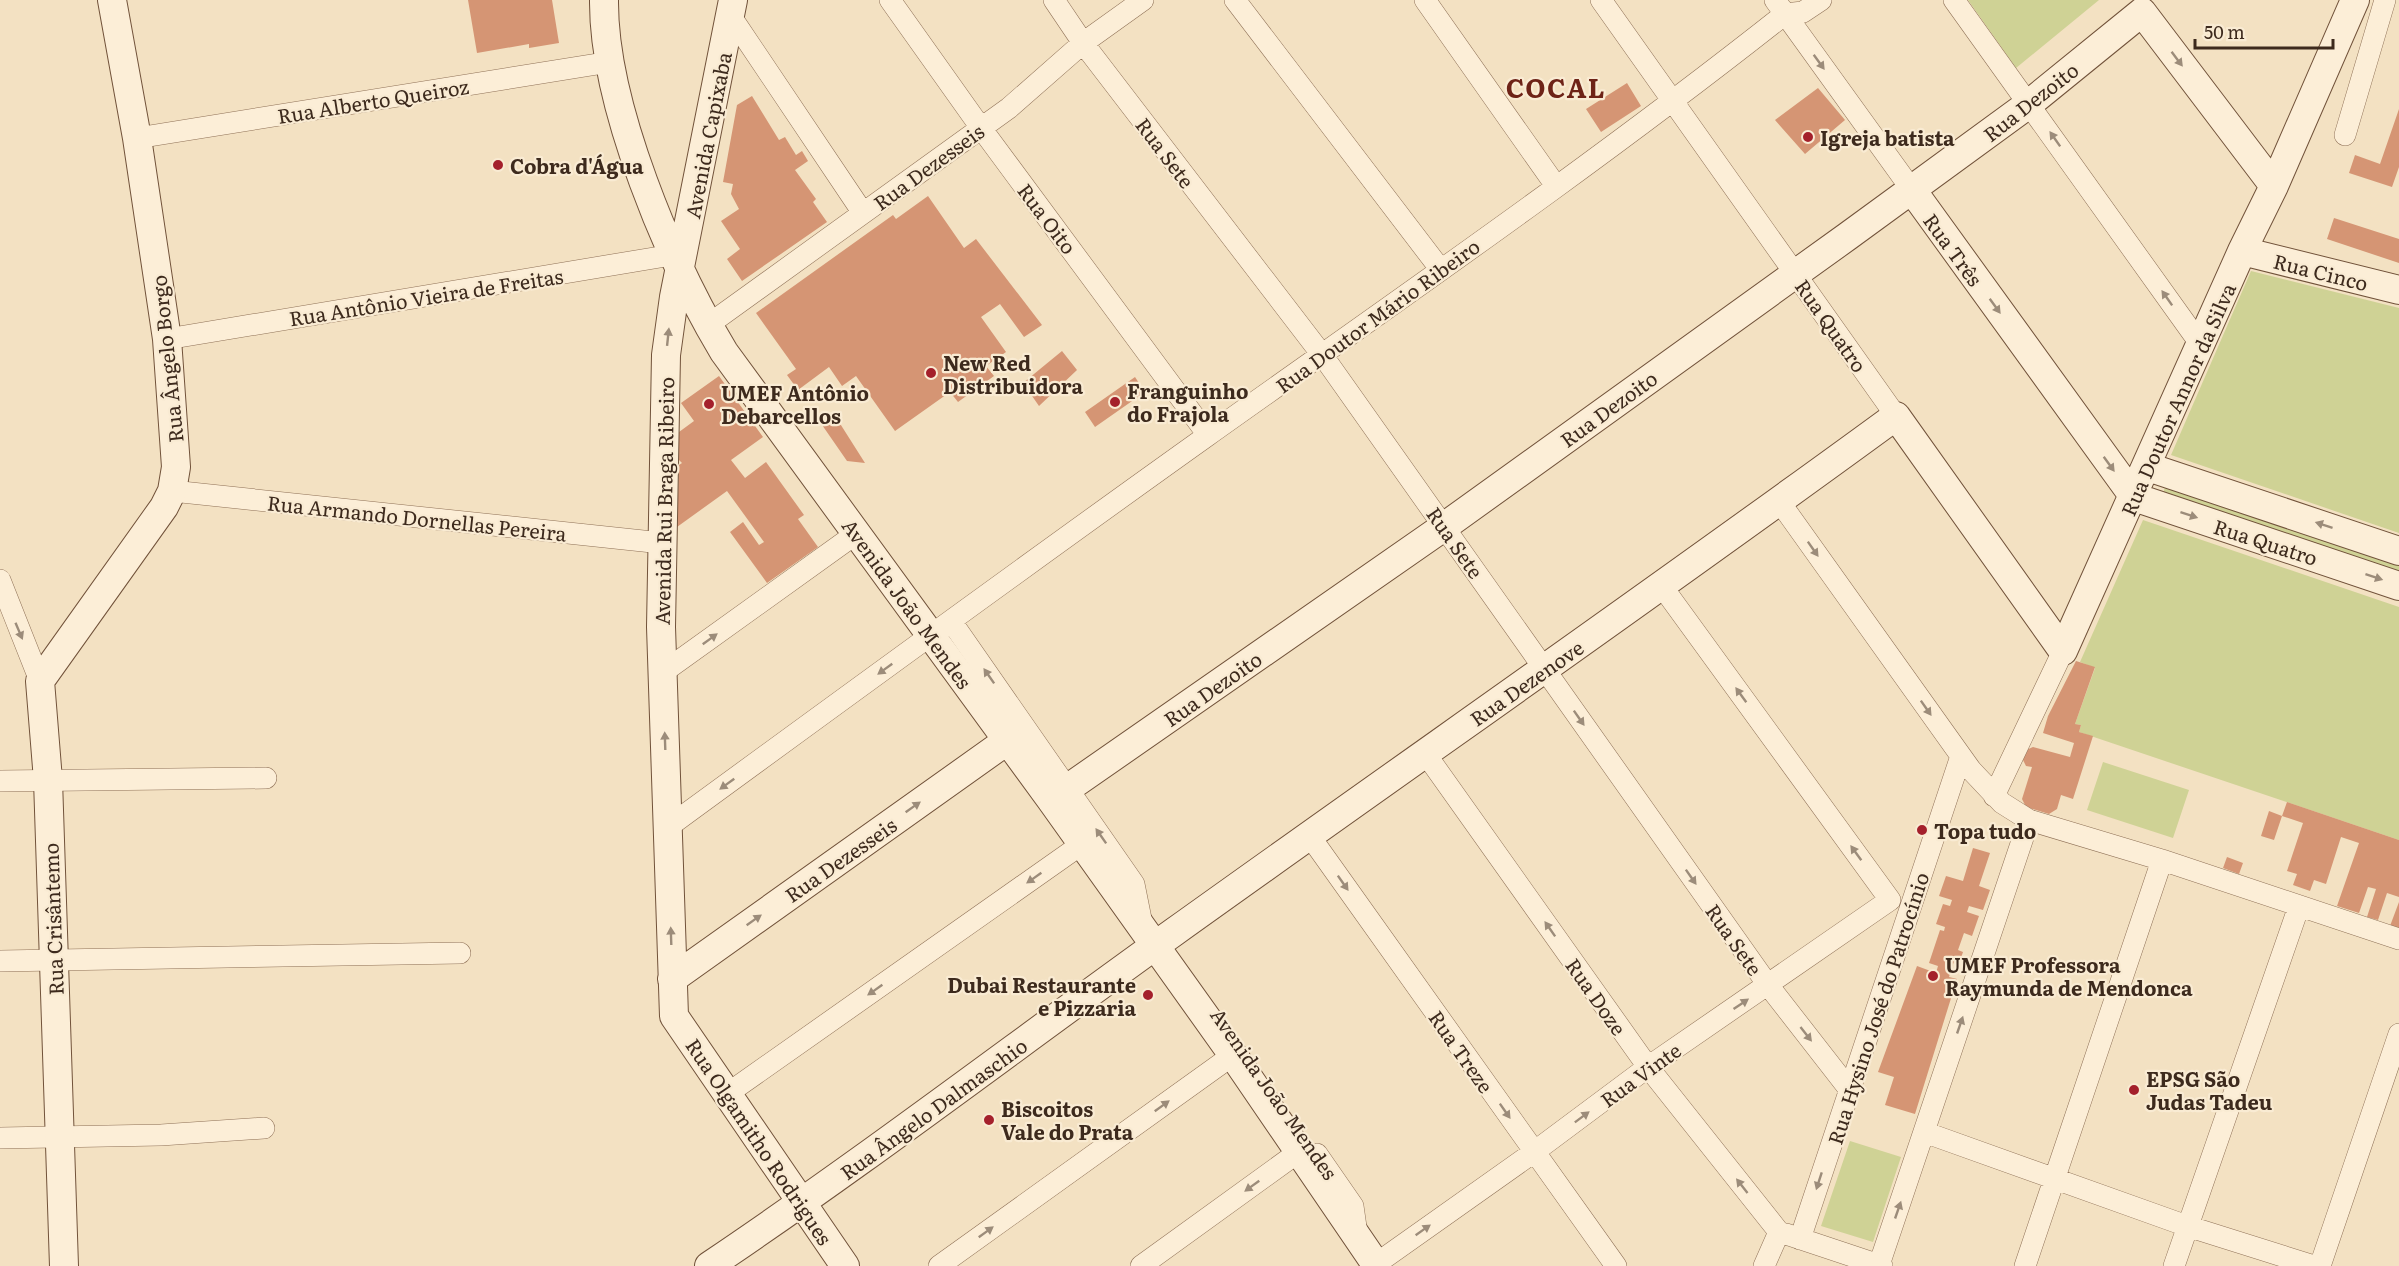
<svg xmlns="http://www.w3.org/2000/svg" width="2399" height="1266" font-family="Literata,serif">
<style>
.green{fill:#cfd295}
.building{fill:#d59574}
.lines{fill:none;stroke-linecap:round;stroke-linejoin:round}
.street-casing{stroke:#8f7157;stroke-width:22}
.secondary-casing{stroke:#71523a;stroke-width:30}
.street{stroke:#fceed7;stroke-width:21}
.secondary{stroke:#fceed7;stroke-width:28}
.oneway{fill:#9c8c7a}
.poi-dot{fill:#a4202b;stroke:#f9ebd3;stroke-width:2}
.labels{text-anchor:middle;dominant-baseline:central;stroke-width:4.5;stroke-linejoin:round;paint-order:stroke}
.street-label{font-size:20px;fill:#3d2a1d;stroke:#f9ebd3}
.poi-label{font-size:20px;font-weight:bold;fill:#3d2a1d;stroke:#f9ebd3;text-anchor:start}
.district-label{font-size:26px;font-weight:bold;letter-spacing:1.5px;fill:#6e2317;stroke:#f9ebd3}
</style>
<rect width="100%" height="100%" fill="#f3e1c2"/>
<path class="green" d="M 1968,0 L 2099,0 L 2016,68 Z
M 2251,271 L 2399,308 L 2399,533 L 2171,455 Z
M 2165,487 L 2399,566 L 2399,573 L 2163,494 Z
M 2143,520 L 2399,607 L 2399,840 L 2079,732 L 2081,725 L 2075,724 L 2095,668 L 2080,662 Z
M 2103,762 L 2189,790 L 2173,838 L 2087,810 Z
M 1850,1141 L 1901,1157 L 1873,1242 L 1821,1226 Z"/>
<path class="building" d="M 468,0 L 552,0 L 559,43 L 529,48 L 529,44 L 477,53 Z
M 1627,83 L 1641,106 L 1601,132 L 1586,109 Z
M 1818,88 L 1845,120 L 1805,154 L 1775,120 Z
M 752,96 L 779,140 L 785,137 L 796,155 L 802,151 L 808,161 L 795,170 L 816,199 L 813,202 L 827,222 L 742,281 L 727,259 L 740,249 L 721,221 L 739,209 L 731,194 L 733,184 L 723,182 L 737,105 Z
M 2399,109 L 2399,167 L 2392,187 L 2349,173 L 2355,155 L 2380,164 Z
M 928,196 L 964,248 L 976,239 L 1042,325 L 1024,337 L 1000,304 L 981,317 L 1006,352 L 986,366 L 994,376 L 958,402 L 950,392 L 895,431 L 856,376 L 842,386 L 829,367 L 798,390 L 787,375 L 796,369 L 756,313 L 893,215 L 896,219 Z
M 2334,218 L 2399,239 L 2399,263 L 2327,239 Z
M 1062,351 L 1077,370 L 1039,406 L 1023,383 Z
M 719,376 L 763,437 L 731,460 L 745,478 L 766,462 L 804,515 L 798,519 L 818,547 L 767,583 L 730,532 L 743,522 L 759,545 L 764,542 L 727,491 L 677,527 L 679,465 L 682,463 L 678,459 L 679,432 L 694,421 L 681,403 Z
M 1135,377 L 1145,392 L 1095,427 L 1085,412 Z
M 826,418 L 833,418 L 839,422 L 865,463 L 847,461 L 820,422 Z
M 2076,661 L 2095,667 L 2075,724 L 2081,725 L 2079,732 L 2093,736 L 2073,799 L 2061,795 L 2057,809 L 2049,814 L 2026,807 L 2022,799 L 2032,767 L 2026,766 L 2023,760 L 2026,750 L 2033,747 L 2070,757 L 2074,743 L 2043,733 L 2048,716 Z
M 2287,802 L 2399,840 L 2399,897 L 2387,893 L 2378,920 L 2367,917 L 2376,889 L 2368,887 L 2359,913 L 2337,906 L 2359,843 L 2341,837 L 2326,884 L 2314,880 L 2310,891 L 2293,885 L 2297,874 L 2287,871 L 2303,823 L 2282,816 Z
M 2269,811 L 2282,816 L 2274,840 L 2261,836 Z
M 1973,848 L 1990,853 L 1979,886 L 1990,890 L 1983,910 L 1969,906 L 1967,912 L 1979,916 L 1972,936 L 1964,933 L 1958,950 L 1963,952 L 1961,958 L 1954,961 L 1949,977 L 1957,979 L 1915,1114 L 1885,1105 L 1894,1077 L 1878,1072 L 1917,966 L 1936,973 L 1938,966 L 1929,963 L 1940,930 L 1944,931 L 1945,927 L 1936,924 L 1943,904 L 1950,906 L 1952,900 L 1939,896 L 1946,876 L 1963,881 Z
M 2227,857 L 2243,863 L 2239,874 L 2223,868 Z
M 2399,902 L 2399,929 L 2390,926 Z"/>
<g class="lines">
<g class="street-casing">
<path id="street" d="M 890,0 L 981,128 L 1208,435
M 1054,0 L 1083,43 L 1323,356 L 1768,985 L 1849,1089
M 1235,0 L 1441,270
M 1425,0 L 1556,186
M 1601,0 L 1896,416
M 1775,0 L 1912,190
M 1954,0 L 2201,345
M 730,15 L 863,213
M 2345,135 L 2385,0
M 137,138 L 610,62
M 708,325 L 1009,108 L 1083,43 L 1143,0
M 167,339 L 684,253
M 172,491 L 662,543
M 1779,501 L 1971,770 L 2002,803 L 2029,820 L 2162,860 L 2399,939
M 0,580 L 40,681
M 1661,585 L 1890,900
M 951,621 L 1134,884 L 1142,924
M 662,673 L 857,533
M 1425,753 L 1648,1067 L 1779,1232
M 0,781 L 266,778
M 1994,796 L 2063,651
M 668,827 C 847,696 1026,565 1207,436 C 1401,298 1598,162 1785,14 L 1803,12 L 1821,0
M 1309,835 L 1616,1266
M 0,961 L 460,953
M 727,1094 L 1082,844
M 1924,1132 L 2187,1226 L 2314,1266
M 0,1138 L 161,1135 L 264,1128
M 1317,1154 L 1353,1206 L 1357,1234
M 1786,1234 L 1882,1266
M 1800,1239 L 1961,756
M 1879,1265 L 2029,820
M 939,1266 L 1233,1055
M 1141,1266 L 1300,1151
M 1373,1266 L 1534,1152 L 1648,1067 L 1890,900
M 1764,1266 L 1779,1232
M 2025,1266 L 2162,860
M 2174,1266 L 2299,906
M 2320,1266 L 2399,1034"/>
</g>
<g class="secondary-casing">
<path id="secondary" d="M 604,0 C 603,105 670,262 724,352 L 1051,800 L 1233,1055 L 1377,1266
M 733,0 L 674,297 L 666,355 L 661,627 L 674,1016 L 845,1266
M 1912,190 L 2134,497
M 2242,251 L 2399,290
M 2148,467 L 2399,551
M 2134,497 L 2399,586
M 1051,800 L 1445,526 L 1848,236 L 2030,103 L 2142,12 L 2274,186
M 672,979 L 1008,740
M 64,1266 L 48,780 L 40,681 L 164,507 L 172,491 L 176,467 L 167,339 L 137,138 L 112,0
M 709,1266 C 868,1159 1019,1043 1174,932 C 1414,760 1657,591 1896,416 L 2063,651 L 2242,251 L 2274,186 L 2355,0"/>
</g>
<use href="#street" class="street"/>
<use href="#secondary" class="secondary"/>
</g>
<defs><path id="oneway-solid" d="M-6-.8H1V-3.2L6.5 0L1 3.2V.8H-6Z" transform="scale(1.5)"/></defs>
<g class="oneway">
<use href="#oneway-solid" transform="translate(2177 59) rotate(53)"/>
<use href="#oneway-solid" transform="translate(1819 62) rotate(54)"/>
<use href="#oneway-solid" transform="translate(2055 139) rotate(-125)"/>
<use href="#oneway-solid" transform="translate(2167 298) rotate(-125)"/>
<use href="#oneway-solid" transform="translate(1995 306) rotate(54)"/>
<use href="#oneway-solid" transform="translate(668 337) rotate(-84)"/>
<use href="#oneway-solid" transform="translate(2109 464) rotate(54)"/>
<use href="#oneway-solid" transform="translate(2189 515) rotate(18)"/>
<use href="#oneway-solid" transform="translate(2324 525) rotate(-162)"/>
<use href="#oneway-solid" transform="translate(1813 549) rotate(55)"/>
<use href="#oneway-solid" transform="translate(2374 577) rotate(18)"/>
<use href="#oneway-solid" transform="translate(19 631) rotate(67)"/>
<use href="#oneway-solid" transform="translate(710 639) rotate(-36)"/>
<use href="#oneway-solid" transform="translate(885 669) rotate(144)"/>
<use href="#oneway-solid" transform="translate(989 676) rotate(-125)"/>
<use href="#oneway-solid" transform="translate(1741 695) rotate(-126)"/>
<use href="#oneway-solid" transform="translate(1926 708) rotate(55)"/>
<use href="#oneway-solid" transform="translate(1579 718) rotate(55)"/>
<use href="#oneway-solid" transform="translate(665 741) rotate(-92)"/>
<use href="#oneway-solid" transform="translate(727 784) rotate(144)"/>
<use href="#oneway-solid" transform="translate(913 807) rotate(-35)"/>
<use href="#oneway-solid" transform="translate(1101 836) rotate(-125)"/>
<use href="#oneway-solid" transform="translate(1856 853) rotate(-126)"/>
<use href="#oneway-solid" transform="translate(1691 877) rotate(55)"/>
<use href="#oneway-solid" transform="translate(1034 878) rotate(145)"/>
<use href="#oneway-solid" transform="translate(1343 883) rotate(55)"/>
<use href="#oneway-solid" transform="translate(754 920) rotate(-35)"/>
<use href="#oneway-solid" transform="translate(1550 929) rotate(-125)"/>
<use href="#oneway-solid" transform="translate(671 936) rotate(-92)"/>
<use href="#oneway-solid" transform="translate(875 990) rotate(145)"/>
<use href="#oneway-solid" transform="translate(1741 1004) rotate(-34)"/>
<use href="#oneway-solid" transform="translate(1960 1025) rotate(-71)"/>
<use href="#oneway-solid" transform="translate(1806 1034) rotate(52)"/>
<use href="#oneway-solid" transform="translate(1162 1106) rotate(-36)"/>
<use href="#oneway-solid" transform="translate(1505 1111) rotate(55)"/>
<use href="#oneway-solid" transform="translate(1582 1117) rotate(-37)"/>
<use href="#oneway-solid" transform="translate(1819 1181) rotate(108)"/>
<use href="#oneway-solid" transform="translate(1252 1186) rotate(144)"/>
<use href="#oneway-solid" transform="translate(1742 1186) rotate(-128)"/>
<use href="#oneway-solid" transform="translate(1898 1210) rotate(-71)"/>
<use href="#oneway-solid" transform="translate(1423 1230) rotate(-35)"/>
<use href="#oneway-solid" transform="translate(986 1232) rotate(-36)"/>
</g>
<g class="poi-dot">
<circle cx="1808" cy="137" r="6"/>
<circle cx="498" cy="165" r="6"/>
<circle cx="931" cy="373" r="6"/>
<circle cx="1115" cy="402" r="6"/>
<circle cx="709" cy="404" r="6"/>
<circle cx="1922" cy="830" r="6"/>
<circle cx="1933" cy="976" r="6"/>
<circle cx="1148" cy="995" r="6"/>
<circle cx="2134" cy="1090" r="6"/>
<circle cx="989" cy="1120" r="6"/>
</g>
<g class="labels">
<g class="street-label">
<text transform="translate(373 100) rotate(-9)">Rua Alberto Queiroz</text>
<text transform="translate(2030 101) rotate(-38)">Rua Dezoito</text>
<text transform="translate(707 135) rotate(-79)">Avenida Capixaba</text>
<text transform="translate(1166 152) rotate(53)">Rua Sete</text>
<text transform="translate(928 166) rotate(-36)">Rua Dezesseis</text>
<text transform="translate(1048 218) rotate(53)">Rua Oito</text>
<text transform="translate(1954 249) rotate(54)">Rua Três</text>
<text transform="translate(2321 271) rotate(14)">Rua Cinco</text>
<text transform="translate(426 296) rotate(-9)">Rua Antônio Vieira de Freitas</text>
<text transform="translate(1377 315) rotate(-36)">Rua Doutor Mário Ribeiro</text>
<text transform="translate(1832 325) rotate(55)">Rua Quatro</text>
<text transform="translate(166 359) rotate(-96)">Rua Ângelo Borgo</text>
<text transform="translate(2177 399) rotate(-66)">Rua Doutor Annor da Silva</text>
<text transform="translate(1608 408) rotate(-36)">Rua Dezoito</text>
<text transform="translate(663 501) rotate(-89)">Avenida Rui Braga Ribeiro</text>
<text transform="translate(417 517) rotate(6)">Rua Armando Dornellas Pereira</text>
<text transform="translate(2266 541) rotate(18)">Rua Quatro</text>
<text transform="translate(1456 542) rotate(55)">Rua Sete</text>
<text transform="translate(908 603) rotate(54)">Avenida João Mendes</text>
<text transform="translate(1526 682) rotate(-35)">Rua Dezenove</text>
<text transform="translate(1212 688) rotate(-35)">Rua Dezoito</text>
<text transform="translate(840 859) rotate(-35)">Rua Dezesseis</text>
<text transform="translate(52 919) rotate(-92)">Rua Crisântemo</text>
<text transform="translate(1735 939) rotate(55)">Rua Sete</text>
<text transform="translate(1597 996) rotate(55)">Rua Doze</text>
<text transform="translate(1877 1008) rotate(-72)">Rua Hysino José do Patrocínio</text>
<text transform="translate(1462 1051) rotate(55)">Rua Treze</text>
<text transform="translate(1640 1074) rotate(-36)">Rua Vinte</text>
<text transform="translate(1275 1093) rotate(55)">Avenida João Mendes</text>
<text transform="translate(933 1108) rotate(-36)">Rua Ângelo Dalmaschio</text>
<text transform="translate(760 1141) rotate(56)">Rua Olgamitho Rodrigues</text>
</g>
<g class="poi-label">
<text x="1820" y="137">Igreja batista</text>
<text x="510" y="165">Cobra d'Água</text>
<text x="943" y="362">New Red<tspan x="943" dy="23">Distribuidora</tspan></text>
<text x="1127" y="390">Franguinho<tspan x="1127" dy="23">do Frajola</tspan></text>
<text x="721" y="392">UMEF Antônio<tspan x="721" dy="23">Debarcellos</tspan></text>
<text x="1934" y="830">Topa tudo</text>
<text x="1945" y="964">UMEF Professora<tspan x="1945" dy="23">Raymunda de Mendonca</tspan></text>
<text x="1136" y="984" text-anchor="end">Dubai Restaurante<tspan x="1136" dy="23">e Pizzaria</tspan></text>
<text x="2146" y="1078">EPSG São<tspan x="2146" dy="23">Judas Tadeu</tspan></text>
<text x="1001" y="1108">Biscoitos<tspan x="1001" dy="23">Vale do Prata</tspan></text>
</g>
<g class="district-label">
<text x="1556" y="86">COCAL</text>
</g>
</g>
<path d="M2195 39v9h138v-9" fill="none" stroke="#3d2a1d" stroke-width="3"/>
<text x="2204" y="39" font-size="18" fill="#3d2a1d" stroke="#f9ebd3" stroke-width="4.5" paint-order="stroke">50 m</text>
</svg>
